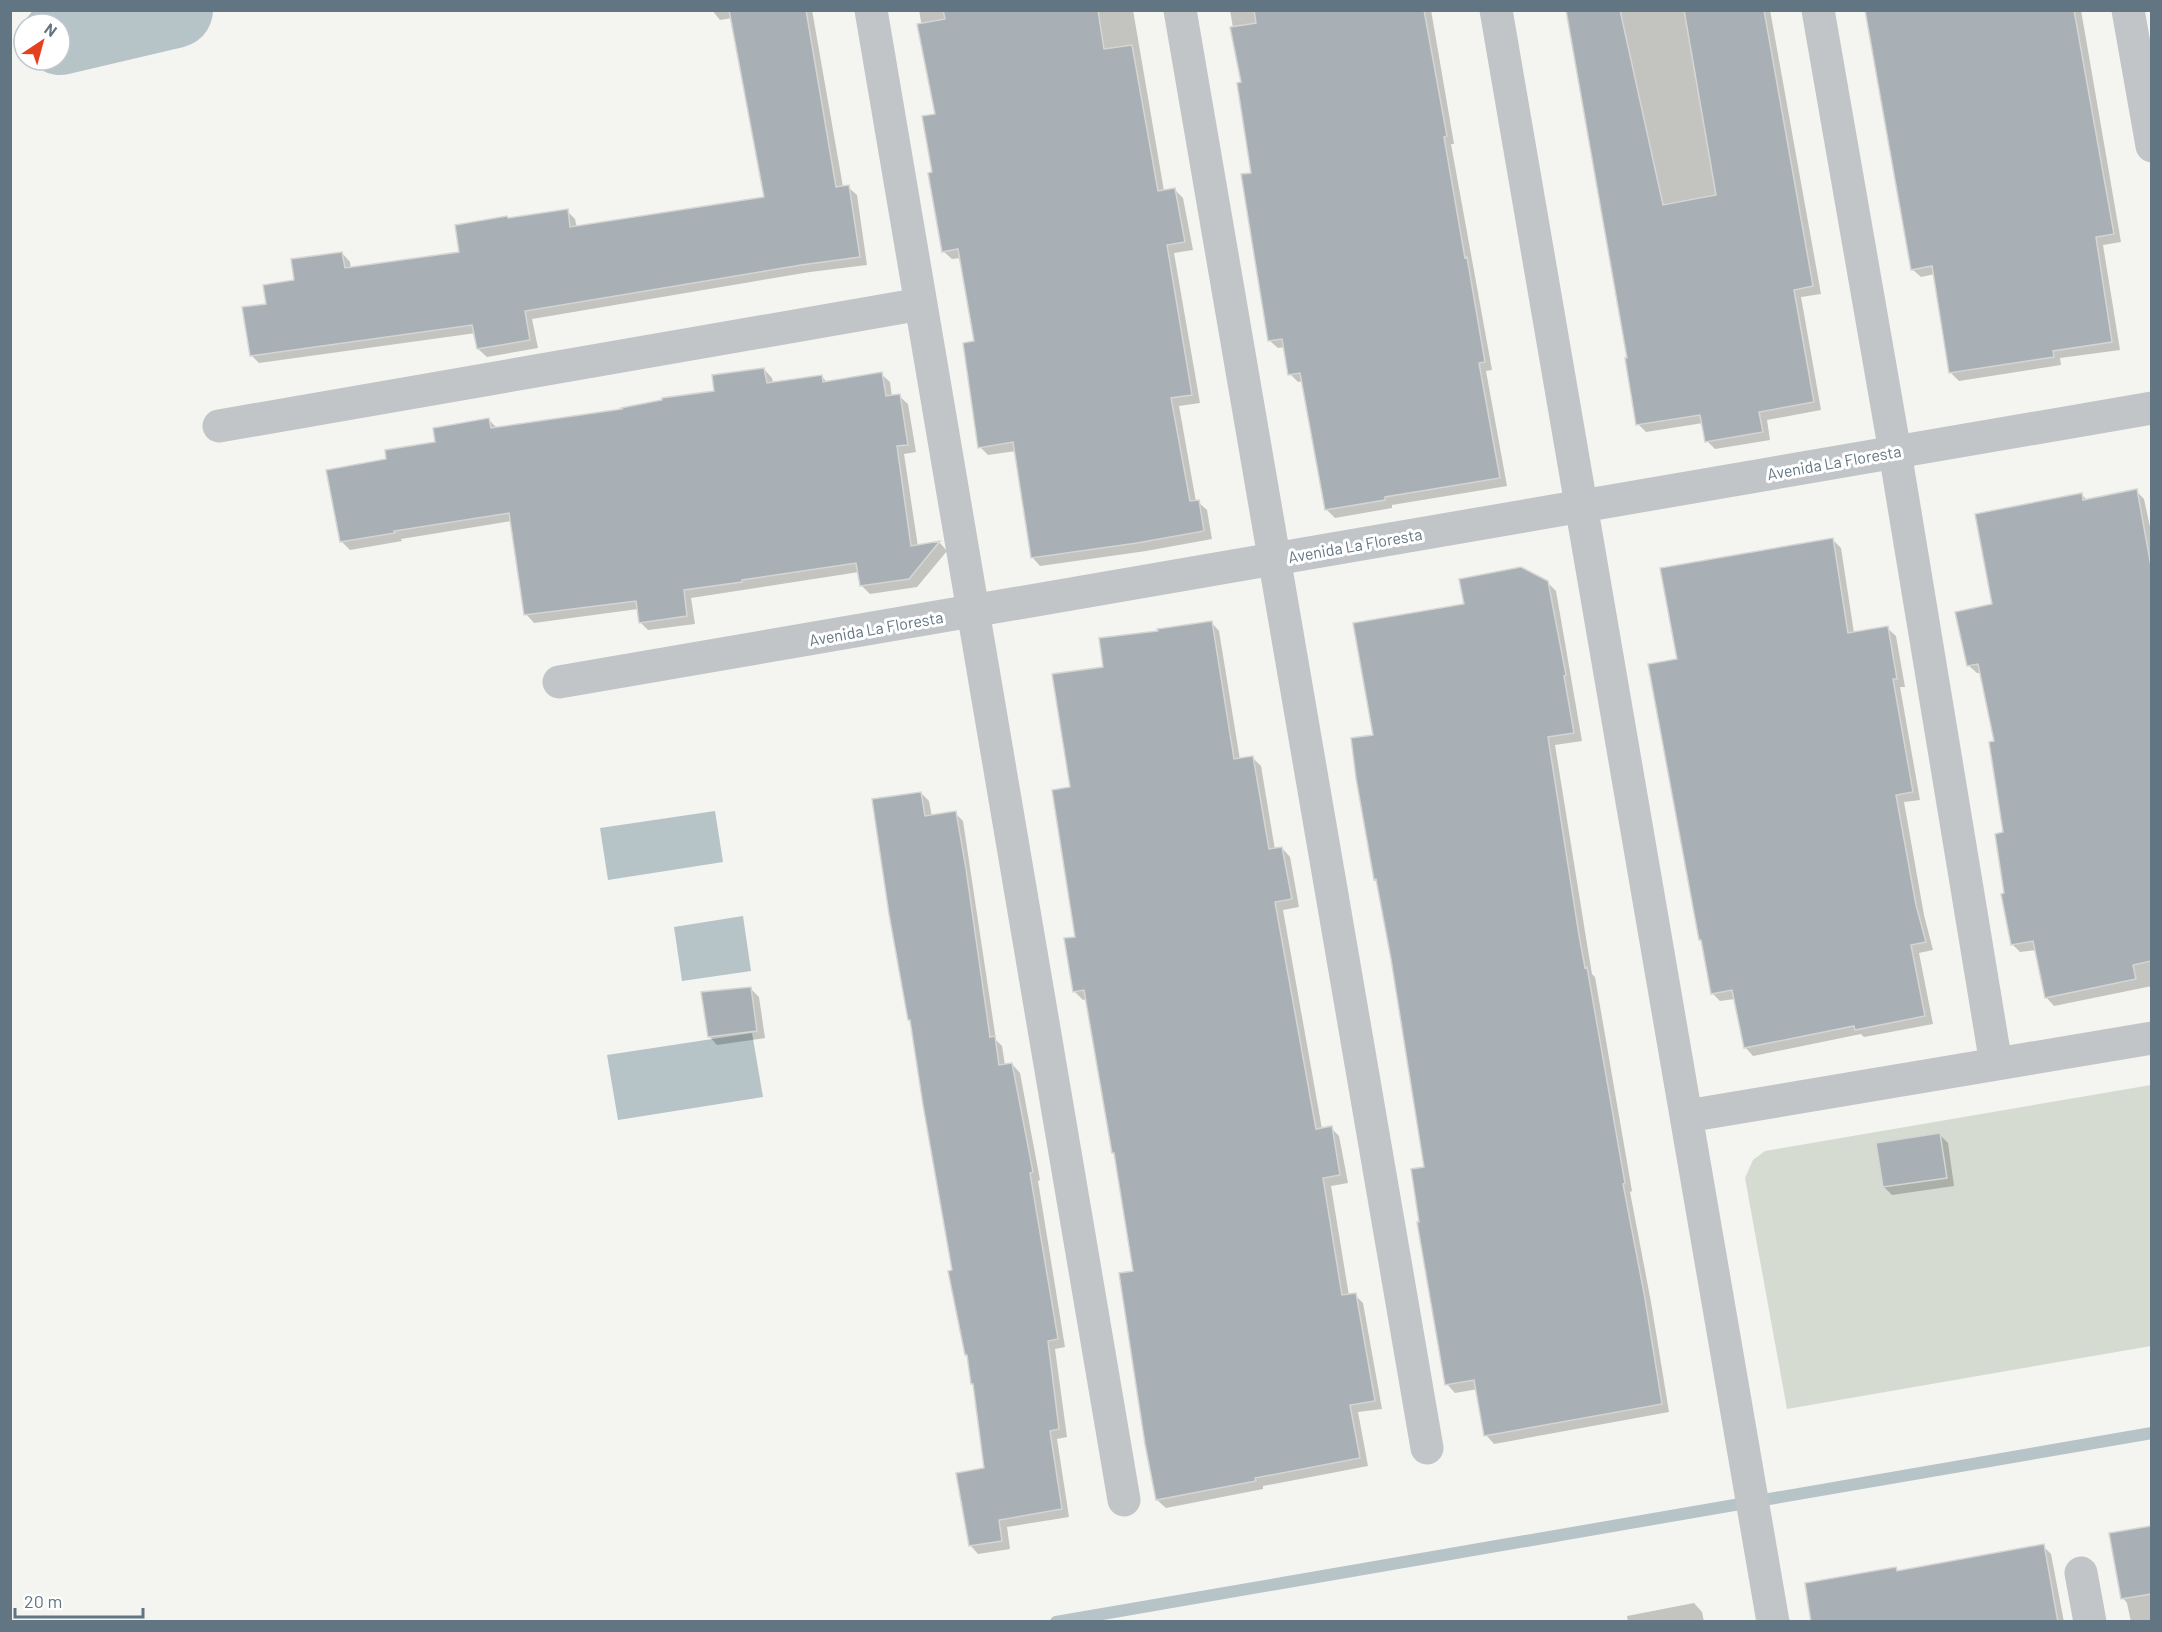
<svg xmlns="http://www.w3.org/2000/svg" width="2162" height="1632" font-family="Barlow,sans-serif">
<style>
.green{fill:#d5dbd1}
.water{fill:#b6c4c7}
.shadow{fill:#0003}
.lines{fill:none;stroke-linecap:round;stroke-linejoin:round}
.stream{stroke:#b6c4c7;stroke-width:12}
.river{stroke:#b6c4c7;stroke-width:76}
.building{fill:#a8b0b5;stroke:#d5d5d3;stroke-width:1.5}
.minor{stroke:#c1c5c8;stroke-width:33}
.labels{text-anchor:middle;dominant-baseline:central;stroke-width:6;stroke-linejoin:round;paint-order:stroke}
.street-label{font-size:16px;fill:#627582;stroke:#fff}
</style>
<rect width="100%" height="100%" fill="#f4f4f0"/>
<path class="green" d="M 2151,1085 L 2151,1346 L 1787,1409 L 1745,1178 L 1753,1160 L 1765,1151 Z"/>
<path class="water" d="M 715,811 L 723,862 L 608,880 L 600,828 Z
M 743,916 L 751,971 L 682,981 L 674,927 Z
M 752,1033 L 763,1097 L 618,1120 L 607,1055 Z"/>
<path class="shadow" d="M 712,10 L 812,10 L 843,187 L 848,187 L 857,195 L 867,265 L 810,272 L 532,319 L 538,348 L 487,357 L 478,349 L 476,333 L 259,363 L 251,355 L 267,305 L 296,281 L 342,253 L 350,262 L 351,269 L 461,253 L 509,220 L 567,211 L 575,219 L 577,228 L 766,199 L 732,18 L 720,20 Z
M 919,10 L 1133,10 L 1164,191 L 1175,190 L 1183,198 L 1193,250 L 1174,253 L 1200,403 L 1179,406 L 1196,502 L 1198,502 L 1207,510 L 1212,539 L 1146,551 L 1040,566 L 1032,557 L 1016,451 L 988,455 L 980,447 L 976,342 L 961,258 L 952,259 L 943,251 L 934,173 L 937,115 Z
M 1230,10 L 1431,10 L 1454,144 L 1451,144 L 1492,370 L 1486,371 L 1507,486 L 1392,505 L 1392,508 L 1335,518 L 1327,510 L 1303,381 L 1298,382 L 1290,374 L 1285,347 L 1278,348 L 1269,340 L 1242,83 Z
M 1568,10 L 1770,10 L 1821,294 L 1801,297 L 1821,410 L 1767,420 L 1770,440 L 1715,449 L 1707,441 L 1703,423 L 1646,432 L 1638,424 L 1629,359 Z
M 1867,10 L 2081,10 L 2121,242 L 2103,245 L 2120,350 L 2060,358 L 2061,365 L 1959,381 L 1950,372 L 1935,274 L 1921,277 L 1912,269 Z
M 764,369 L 772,378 L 773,383 L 821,376 L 828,383 L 881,374 L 890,382 L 892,397 L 899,396 L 908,404 L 916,452 L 904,454 L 918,547 L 940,543 L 947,551 L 917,587 L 870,594 L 861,585 L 859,572 L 691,598 L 695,624 L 648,630 L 640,622 L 638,609 L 534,623 L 526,614 L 512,521 L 401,539 L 402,541 L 350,550 L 342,542 L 388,460 L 437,444 L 489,420 L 497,428 L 566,419 L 716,392 Z
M 2136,491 L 2144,499 L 2152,536 L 2152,986 L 2054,1006 L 2046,997 L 2036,950 L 2020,952 L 2012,944 L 2006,894 L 2005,834 L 1996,743 L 1981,673 L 1977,673 L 1968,665 L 1994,605 L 2082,495 L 2087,500 Z
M 1833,540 L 1841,548 L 1854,633 L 1887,628 L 1896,636 L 1905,687 L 1900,687 L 1920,800 L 1904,802 L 1924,915 L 1933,950 L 1919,953 L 1933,1024 L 1864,1037 L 1861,1034 L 1753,1056 L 1745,1047 L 1735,999 L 1720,1001 L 1712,993 L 1679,660 Z
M 1547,582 L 1556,591 L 1582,741 L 1555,745 L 1587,944 L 1592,974 L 1595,977 L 1632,1191 L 1630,1192 L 1651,1302 L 1669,1412 L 1494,1444 L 1486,1435 L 1478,1389 L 1455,1393 L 1447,1384 L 1426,1168 L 1379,883 L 1375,879 L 1375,736 L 1466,605 Z
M 1211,622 L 1219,631 L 1240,760 L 1253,758 L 1261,766 L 1275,850 L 1282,848 L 1290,857 L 1299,907 L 1283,910 L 1322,1129 L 1331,1128 L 1339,1136 L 1348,1183 L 1331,1186 L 1349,1296 L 1355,1295 L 1363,1303 L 1382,1409 L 1358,1412 L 1368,1466 L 1263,1486 L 1263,1489 L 1166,1508 L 1157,1500 L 1135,1272 L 1116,1155 L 1113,1153 L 1087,999 L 1083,1000 L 1074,991 L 1077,938 L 1072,788 L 1105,668 L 1159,632 Z
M 921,793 L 929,801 L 932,817 L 955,813 L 963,821 L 996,1040 L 1002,1046 L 1005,1065 L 1012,1064 L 1020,1073 L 1040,1180 L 1038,1181 L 1065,1347 L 1055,1349 L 1067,1437 L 1057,1439 L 1069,1517 L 1007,1527 L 1010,1549 L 978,1554 L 970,1545 L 986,1470 L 975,1386 L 972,1383 L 969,1357 L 966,1355 L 954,1272 Z
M 750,988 L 759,997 L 765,1038 L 717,1045 L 709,1036 Z
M 1940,1135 L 1948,1143 L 1954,1186 L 1892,1195 L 1884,1187 Z
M 2152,1527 L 2152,1622 L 2131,1622 L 2127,1603 L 2123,1598 L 2110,1534 Z
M 2043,1546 L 2051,1554 L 2064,1622 L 1813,1622 L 1895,1568 L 1899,1572 Z
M 1694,1603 L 1702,1612 L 1704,1622 L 1628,1622 L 1627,1616 Z"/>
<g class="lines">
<path class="stream" d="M 1056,1622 L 2152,1433"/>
<path class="river" d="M 60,37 L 175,10"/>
</g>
<path class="building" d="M 729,10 L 806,10 L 836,187 L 849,185 L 860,257 L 801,265 L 525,311 L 530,340 L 477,349 L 472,325 L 250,356 L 242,307 L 266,304 L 263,285 L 294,280 L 291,259 L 342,252 L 345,268 L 459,252 L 455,225 L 507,216 L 508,218 L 568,209 L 570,227 L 764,197 Z
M 943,10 L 1098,10 L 1104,49 L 1132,45 L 1158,191 L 1175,188 L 1185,242 L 1167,245 L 1192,395 L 1171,398 L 1190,501 L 1199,500 L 1204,531 L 1137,543 L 1031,558 L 1013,442 L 978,448 L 963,343 L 974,341 L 958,249 L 942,252 L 928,173 L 932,172 L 922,116 L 935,114 L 917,24 L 945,19 Z
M 1254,10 L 1424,10 L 1447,136 L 1444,137 L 1465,258 L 1467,257 L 1485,362 L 1479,363 L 1500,478 L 1385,497 L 1385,500 L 1325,510 L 1300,373 L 1288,375 L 1282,339 L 1268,341 L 1241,174 L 1251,173 L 1237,83 L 1241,82 L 1230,27 L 1256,23 Z
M 1566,10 L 1620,10 L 1663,205 L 1716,195 L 1684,10 L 1764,10 L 1813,286 L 1794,290 L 1814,402 L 1759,412 L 1763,432 L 1705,442 L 1700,415 L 1636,425 L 1625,358 L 1627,358 Z
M 1865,10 L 2074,10 L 2114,234 L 2096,237 L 2112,342 L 2053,351 L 2054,357 L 1949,373 L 1932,266 L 1911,270 Z
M 764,368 L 767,383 L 822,375 L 823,382 L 882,372 L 886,396 L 900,394 L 908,445 L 897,446 L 911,546 L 940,541 L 909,579 L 860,586 L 856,563 L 742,580 L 742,582 L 684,590 L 687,616 L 639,623 L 636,601 L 524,615 L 509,513 L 394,531 L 395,533 L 340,542 L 326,470 L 386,459 L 385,450 L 435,442 L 433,428 L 489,418 L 491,428 L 622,409 L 621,408 L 662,400 L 662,398 L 714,391 L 712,375 Z
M 2137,489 L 2151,566 L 2151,961 L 2133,965 L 2136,979 L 2045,998 L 2033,941 L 2011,945 L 2001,894 L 2004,893 L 1995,834 L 2003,832 L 1989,742 L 1994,741 L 1978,664 L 1967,666 L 1955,612 L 1992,604 L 1975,514 L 2082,493 L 2083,500 Z
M 1833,538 L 1848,633 L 1888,626 L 1897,679 L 1893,679 L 1913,792 L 1896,795 L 1916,905 L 1926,942 L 1911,945 L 1925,1016 L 1855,1030 L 1854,1026 L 1744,1048 L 1732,990 L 1711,994 L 1701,940 L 1699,940 L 1648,664 L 1677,659 L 1660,568 Z
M 1521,567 L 1548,581 L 1566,675 L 1564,676 L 1574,733 L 1548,737 L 1579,935 L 1585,968 L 1587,967 L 1625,1183 L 1623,1184 L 1644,1293 L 1662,1404 L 1484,1436 L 1474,1380 L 1445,1385 L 1417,1222 L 1419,1222 L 1411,1169 L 1424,1167 L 1391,959 L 1376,879 L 1374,880 L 1356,778 L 1351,738 L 1373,735 L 1353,623 L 1464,604 L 1459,579 Z
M 1212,621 L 1234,759 L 1253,756 L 1269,849 L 1282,847 L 1292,899 L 1275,902 L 1316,1129 L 1332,1126 L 1340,1175 L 1323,1178 L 1342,1295 L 1356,1293 L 1375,1401 L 1350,1405 L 1360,1458 L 1255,1478 L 1256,1481 L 1156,1500 L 1145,1444 L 1119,1273 L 1133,1271 L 1114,1153 L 1112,1153 L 1084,990 L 1073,992 L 1064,938 L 1075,937 L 1052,790 L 1070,787 L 1052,674 L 1103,667 L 1099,638 L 1158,631 L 1157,629 Z
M 921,792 L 925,816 L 956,811 L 966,869 L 990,1037 L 995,1036 L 999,1065 L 1012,1063 L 1033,1172 L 1030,1173 L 1058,1339 L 1048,1341 L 1059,1429 L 1050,1431 L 1062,1509 L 999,1520 L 1002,1541 L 969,1546 L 956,1473 L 984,1468 L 973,1384 L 971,1384 L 967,1355 L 965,1355 L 948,1271 L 952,1270 L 923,1105 L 910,1020 L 908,1020 L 889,914 L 872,799 Z
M 751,987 L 757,1031 L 708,1037 L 701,992 Z
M 1940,1133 L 1947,1178 L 1883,1187 L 1876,1143 Z
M 2151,1526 L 2151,1594 L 2121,1599 L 2109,1533 Z
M 2044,1544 L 2058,1622 L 1811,1622 L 1805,1583 L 1896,1567 L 1897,1571 Z"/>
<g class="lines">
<path class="minor" d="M 871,10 L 1124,1500
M 1180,10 L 1427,1448
M 1496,10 L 1773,1622
M 1818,10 L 1895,452 L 1996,1064
M 2128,10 L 2152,146
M 219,426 L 921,304
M 559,682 L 2152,408
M 1687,1116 L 2152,1038
M 2081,1573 L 2090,1622"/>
</g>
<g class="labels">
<g class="street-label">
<text transform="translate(1834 462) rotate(-10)">Avenida La Floresta</text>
<text transform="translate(1355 545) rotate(-10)">Avenida La Floresta</text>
<text transform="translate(876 628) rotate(-10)">Avenida La Floresta</text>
</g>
</g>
<rect width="2162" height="1632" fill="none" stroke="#627582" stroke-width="24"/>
<g transform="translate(42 42) rotate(36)"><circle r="28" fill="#ffffff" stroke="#c0c8cd" stroke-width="1.5"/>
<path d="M0-4.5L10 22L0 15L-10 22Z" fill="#e6411e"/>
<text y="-9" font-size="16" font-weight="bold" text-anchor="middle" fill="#627582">N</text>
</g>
<path d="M15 1608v9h128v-9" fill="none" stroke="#627582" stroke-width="3"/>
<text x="24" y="1608" font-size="18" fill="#627582" stroke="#ffffff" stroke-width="4.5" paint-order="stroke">20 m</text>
</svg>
